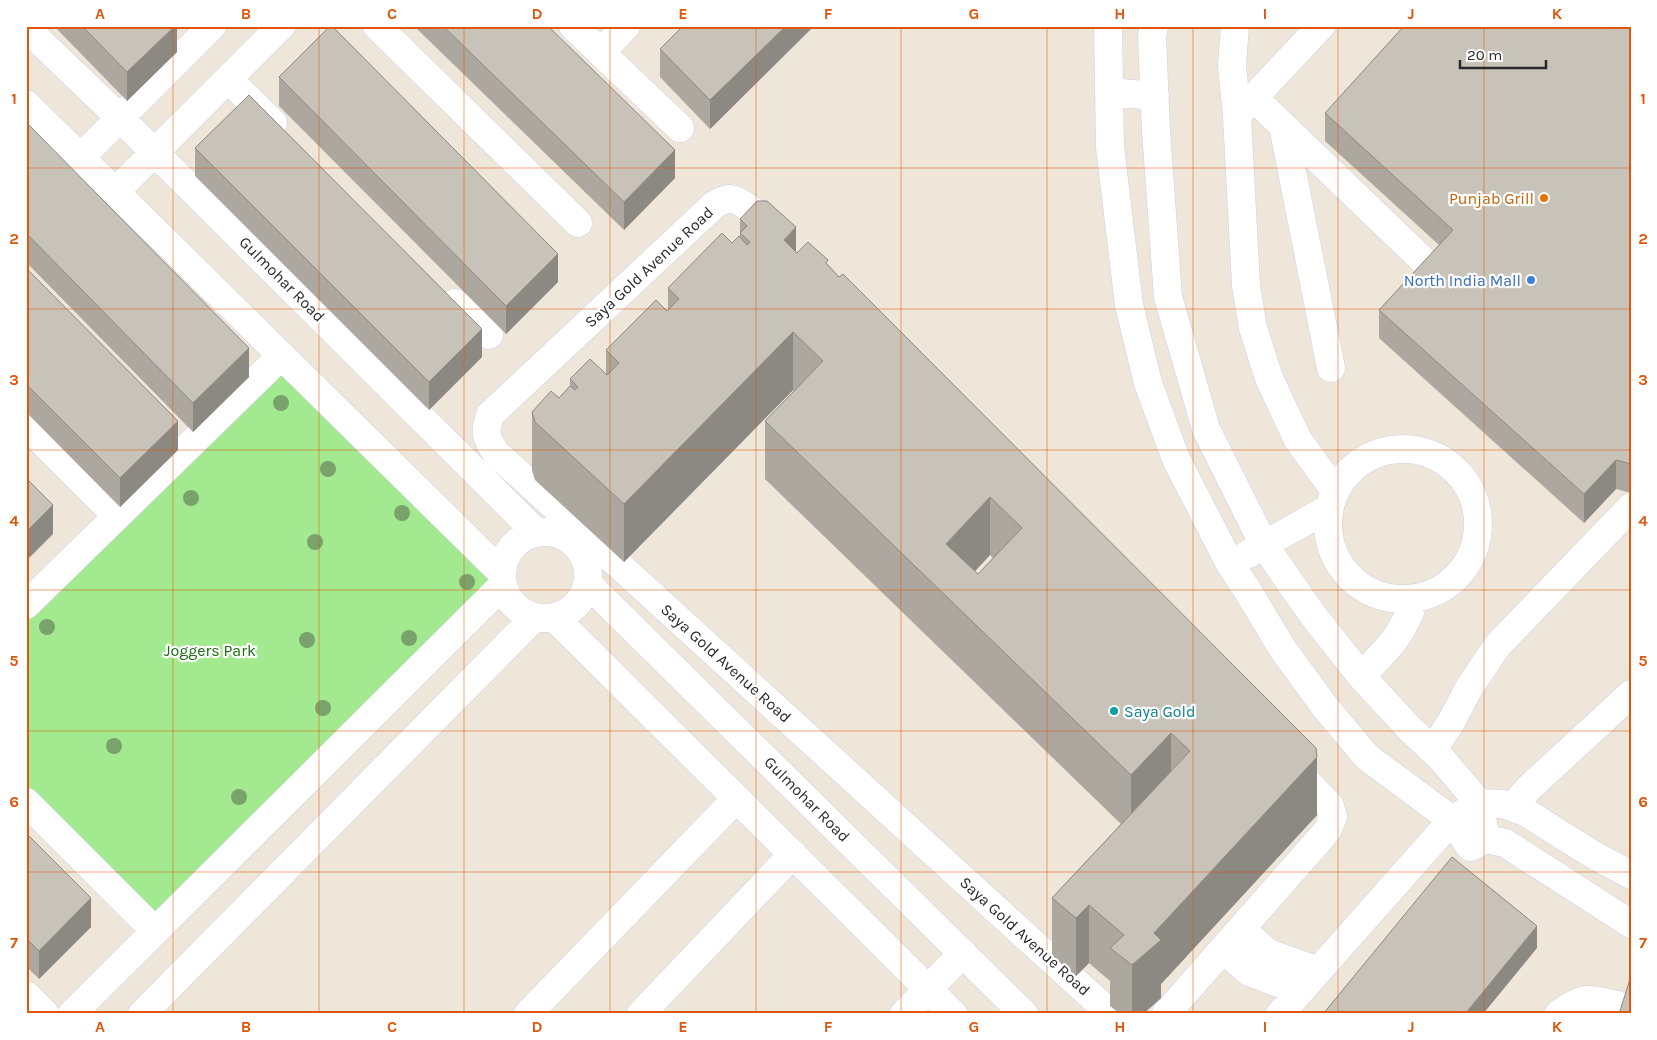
<svg xmlns="http://www.w3.org/2000/svg" width="1657" height="1040" font-family="Karla,sans-serif">
<style>
.green{fill:#a3e98f}
.lines{fill:none;stroke-linecap:round;stroke-linejoin:round}
.minor-casing{stroke:#cecfe4;stroke-width:29}
.minor{stroke:#fff;stroke-width:28}
.tree{fill:#7aa36c}
.wall{fill:#aca89f;fill-rule:evenodd}
.shaded-wall{fill:#8c8882}
.building{fill:#c8c3b9;stroke:#8c8882;fill-rule:evenodd}
.grid{fill:none;stroke:#de570d;stroke-width:1;stroke-opacity:0.55}
.food-dot{fill:#e8710a;stroke:#fff;stroke-width:2}
.shop-dot{fill:#3f7fe0;stroke:#fff;stroke-width:2}
.culture-dot{fill:#0f9aa8;stroke:#fff;stroke-width:2}
.labels{text-anchor:middle;dominant-baseline:central;stroke-width:4.5;stroke-linejoin:round;paint-order:stroke}
.food-label{font-size:16px;fill:#c56008;stroke:#fff;text-anchor:end}
.street-label{font-size:16px;fill:#292929;stroke:#fff}
.shop-label{font-size:16px;fill:#366cbe;stroke:#fff;text-anchor:end}
.park-label{font-size:16px;fill:#1b6c12;stroke:#fff}
.culture-label{font-size:16px;fill:#0d838f;stroke:#fff;text-anchor:start}
.neatline{fill:none;stroke:#de570d;stroke-width:2}
.grid-label{font-size:16px;text-anchor:middle;font-weight:bold;fill:#de570d}
</style>
<rect width="100%" height="100%" fill="#ede6d9"/>
<path class="green" d="M 275,361 L 502,586 L 155,931 L 26,802 L 26,605 Z"/>
<g class="lines">
<g class="minor-casing">
<path id="minor" d="M 377,26 L 578,223
M 573,26 L 680,128
M 1108,26 L 1110,147 L 1129,305 L 1148,383 L 1176,459 L 1230,564 L 1246,588 L 1282,648 L 1325,707 L 1367,757 L 1452,820 L 1470,847
M 1154,26 L 1152,36 L 1156,131 L 1168,297 L 1206,429 L 1264,545 L 1312,614 L 1361,676 L 1410,729 L 1440,757 L 1479,803 L 1486,839
M 1235,26 L 1232,66 L 1237,116 L 1246,286 L 1253,328 L 1269,378 L 1298,440 L 1335,491
M 26,28 L 120,118 L 536,532
M 601,52 L 626,26
M 228,79 L 273,123
M 1110,92 L 1155,96
M 1254,98 L 1427,264
M 26,104 L 501,572
M 1241,111 L 1321,26
M 1283,126 L 1331,368
M 80,158 L 212,26
M 115,192 L 281,26
M 776,236 C 766,226 744,198 729,199 C 724,199 719,202 714,205 L 490,415 C 484,433 486,439 497,454 L 1111,1014
M 455,303 L 489,335
M 26,425 L 117,516
M1328 524a75 75 0 1 1 150 0a75 75 0 1 1-150 0Z
M502 575a43 43 0 1 1 86 0a43 43 0 1 1-86 0Z
M 1248,554 L 1329,508
M 589,585 L 1024,1014
M 26,605 L 281,356
M 555,618 L 953,1014
M 1361,676 C 1385,651 1405,634 1414,599
M 1432,750 L 1450,724 L 1469,688 L 1497,646 L 1631,507
M 26,802 L 155,931
M 1512,807 L 1529,788 L 1631,694
M 1471,847 L 1486,839 L 1505,843 L 1631,924
M 1241,929 L 1268,953 L 1318,971
M 1223,949 L 1249,972 L 1300,991
M 26,995 L 45,1014
M 72,1014 L 502,586
M 142,1014 L 534,618
M 528,1014 L 736,799
M 641,1014 L 793,854
M 904,1014 L 963,953
M 1166,1014 L 1327,831 L 1333,817 L 1330,806 L 1290,764
M 1280,1014 L 1452,820 L 1479,803 L 1503,804 L 1527,813 L 1592,854 L 1631,875
M 1559,1014 C 1567,1008 1577,1001 1587,1000 C 1599,999 1619,1006 1631,1009"/>
</g>
<use href="#minor" class="minor"/>
</g>
<g class="tree">
<circle cx="281" cy="403" r="8"/>
<circle cx="328" cy="469" r="8"/>
<circle cx="191" cy="498" r="8"/>
<circle cx="402" cy="513" r="8"/>
<circle cx="315" cy="542" r="8"/>
<circle cx="467" cy="582" r="8"/>
<circle cx="47" cy="627" r="8"/>
<circle cx="409" cy="638" r="8"/>
<circle cx="307" cy="640" r="8"/>
<circle cx="323" cy="708" r="8"/>
<circle cx="114" cy="746" r="8"/>
<circle cx="239" cy="797" r="8"/>
</g>
<path class="wall" d="M 54,26 L 177,26 L 177,52 L 127,101 Z
M 414,26 L 548,26 L 675,178 L 624,230 Z
M 814,26 L 710,129 L 660,77 L 660,49 Z
M 1631,26 L 1631,493 L 1616,489 L 1584,523 L 1379,338 L 1379,310 L 1439,245 L 1325,141 L 1325,113 Z
M 279,77 L 558,282 L 506,334 L 279,106 Z
M 26,122 L 249,377 L 193,432 L 26,262 Z
M 195,148 L 482,357 L 429,410 L 195,176 Z
M 740,219 L 797,253 L 828,265 L 1317,815 L 1161,984 L 1161,998 L 1143,1014 L 1120,1014 L 1110,1006 L 1110,981 L 1089,963 L 1076,976 L 1052,956 L 1052,898 L 1121,824 L 765,479 L 765,421 L 794,391 L 793,390 L 624,562 L 535,480 L 532,470 L 532,412 L 559,398 L 570,386 L 570,379 L 606,373 L 606,350 L 667,311 L 668,310 L 668,288 L 740,237 ZM 990,555 L 993,558 L 978,574 L 975,571 Z
M 26,268 L 178,450 L 120,507 L 26,412 Z
M 26,833 L 91,927 L 39,979 L 26,966 Z"/>
<path class="shaded-wall" d="M 175,26 L 177,26 L 177,52 L 127,101 L 127,72 Z
M 786,26 L 814,26 L 710,129 L 710,100 Z
M 675,150 L 675,178 L 624,230 L 624,202 Z
M 796,227 L 796,285 L 784,240 Z
M 558,254 L 558,282 L 506,334 L 506,306 Z
M 482,329 L 482,357 L 429,410 L 429,382 Z
M 793,332 L 793,390 L 624,562 L 624,504 Z
M 249,348 L 249,377 L 193,432 L 193,403 Z
M 178,421 L 178,450 L 120,507 L 120,478 Z
M 1616,460 L 1616,489 L 1584,523 L 1584,494 Z
M 990,497 L 990,555 L 949,599 L 946,544 Z
M 53,505 L 53,534 L 26,561 L 26,532 Z
M 1171,733 L 1171,791 L 1131,833 L 1131,775 Z
M 1317,757 L 1317,815 L 1161,984 L 1161,998 L 1143,1014 L 1132,1014 L 1132,965 L 1154,933 Z
M 91,898 L 91,927 L 39,979 L 39,951 Z
M 1089,905 L 1089,963 L 1076,976 L 1076,918 Z
M 1537,926 L 1537,948 L 1483,1014 L 1465,1014 Z
M 27,983 L 27,1012 L 26,1012 L 26,984 Z"/>
<path class="building" d="M 82,26 L 175,26 L 127,72 Z
M 330,26 L 332,26 L 558,254 L 506,306 L 279,77 Z
M 443,26 L 548,26 L 675,150 L 624,202 Z
M 683,26 L 786,26 L 710,100 L 660,49 Z
M 1404,26 L 1631,26 L 1631,464 L 1616,460 L 1584,494 L 1379,310 L 1453,230 L 1325,113 Z
M 249,95 L 482,329 L 429,382 L 195,148 Z
M 26,122 L 249,348 L 193,403 L 26,233 Z
M 757,201 L 767,201 L 796,227 L 784,240 L 797,253 L 808,242 L 828,260 L 826,263 L 839,277 L 843,274 L 1316,748 L 1317,757 L 1154,933 L 1161,940 L 1132,965 L 1110,948 L 1124,935 L 1089,905 L 1076,918 L 1052,898 L 1190,751 L 1171,733 L 1131,775 L 765,421 L 823,361 L 793,332 L 624,504 L 535,422 L 532,412 L 551,391 L 559,398 L 570,386 L 575,390 L 578,387 L 570,379 L 590,359 L 607,375 L 619,363 L 606,350 L 656,300 L 667,311 L 679,299 L 668,288 L 722,233 L 732,243 L 739,236 L 747,245 L 750,242 L 740,233 L 747,226 L 740,219 ZM 990,497 L 1022,528 L 978,574 L 946,544 Z
M 26,268 L 178,421 L 120,478 L 26,384 Z
M 26,478 L 53,505 L 26,532 Z
M 26,833 L 91,898 L 39,951 L 26,938 Z
M 1452,857 L 1537,926 L 1465,1014 L 1323,1014 Z
M 1631,976 L 1631,1014 L 1619,1014 Z"/>
<path class="grid" d="M 173,26 L 173,1014M 319,26 L 319,1014M 464,26 L 464,1014M 610,26 L 610,1014M 756,26 L 756,1014M 901,26 L 901,1014M 1047,26 L 1047,1014M 1193,26 L 1193,1014M 1338,26 L 1338,1014M 1484,26 L 1484,1014M 26,168 L 1631,168M 26,309 L 1631,309M 26,450 L 1631,450M 26,590 L 1631,590M 26,731 L 1631,731M 26,872 L 1631,872"/>
<circle class="food-dot" cx="1544" cy="198" r="5"/>
<circle class="shop-dot" cx="1531" cy="280" r="5"/>
<circle class="culture-dot" cx="1114" cy="711" r="5"/>
<g class="labels">
<g class="food-label">
<text x="1534" y="198">Punjab Grill</text>
</g>
<g class="street-label">
<text transform="translate(649 267) rotate(-43)">Saya Gold Avenue Road</text>
<text transform="translate(282 279) rotate(45)">Gulmohar Road</text>
<text transform="translate(726 663) rotate(42)">Saya Gold Avenue Road</text>
<text transform="translate(807 799) rotate(45)">Gulmohar Road</text>
<text transform="translate(1025 936) rotate(42)">Saya Gold Avenue Road</text>
</g>
<g class="shop-label">
<text x="1521" y="280">North India Mall</text>
</g>
<g class="park-label">
<text x="210" y="650">Joggers Park</text>
</g>
<g class="culture-label">
<text x="1124" y="711">Saya Gold</text>
</g>
</g>
<rect width="1657" height="1040" fill="none" stroke="#ffffff" stroke-width="55"/>
<path d="M1460 60v8h86v-8" fill="none" stroke="#292929" stroke-width="2.5"/>
<text x="1467" y="60" font-size="15" fill="#292929" stroke="#ffffff" stroke-width="4" paint-order="stroke">20 m</text>
<rect x="28" y="28" width="1602" height="984" class="neatline"/>
<g class="grid-label">
<text x="100" y="19">A</text>
<text x="246" y="19">B</text>
<text x="392" y="19">C</text>
<text x="537" y="19">D</text>
<text x="683" y="19">E</text>
<text x="828" y="19">F</text>
<text x="974" y="19">G</text>
<text x="1120" y="19">H</text>
<text x="1265" y="19">I</text>
<text x="1411" y="19">J</text>
<text x="1557" y="19">K</text>
<text x="14" y="104">1</text>
<text x="1643" y="104">1</text>
<text x="14" y="244">2</text>
<text x="1643" y="244">2</text>
<text x="14" y="385">3</text>
<text x="1643" y="385">3</text>
<text x="14" y="526">4</text>
<text x="1643" y="526">4</text>
<text x="14" y="666">5</text>
<text x="1643" y="666">5</text>
<text x="14" y="807">6</text>
<text x="1643" y="807">6</text>
<text x="14" y="948">7</text>
<text x="1643" y="948">7</text>
<text x="100" y="1032">A</text>
<text x="246" y="1032">B</text>
<text x="392" y="1032">C</text>
<text x="537" y="1032">D</text>
<text x="683" y="1032">E</text>
<text x="828" y="1032">F</text>
<text x="974" y="1032">G</text>
<text x="1120" y="1032">H</text>
<text x="1265" y="1032">I</text>
<text x="1411" y="1032">J</text>
<text x="1557" y="1032">K</text>
</g>
</svg>
